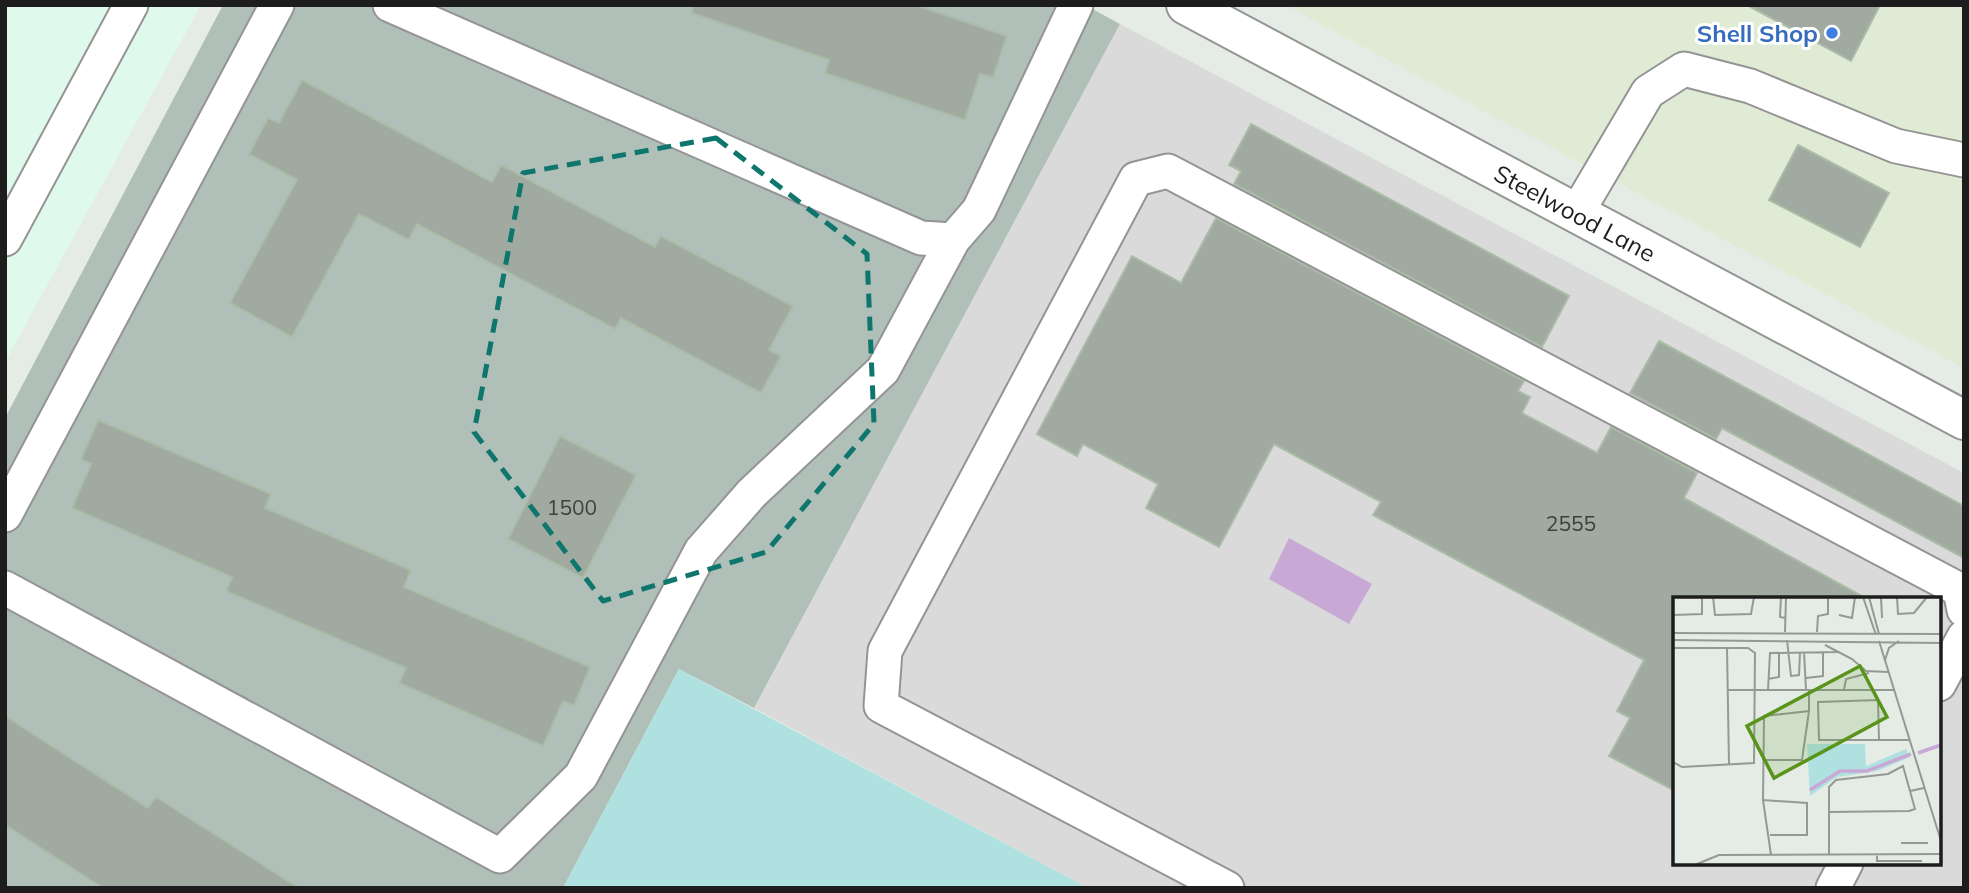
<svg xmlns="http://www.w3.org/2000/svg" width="1969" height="893" font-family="Mulish,sans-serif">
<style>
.residential{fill:#dadada;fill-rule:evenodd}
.commercial{fill:#e0ebd5}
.education{fill:#dffaec}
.construction{fill:#b0c0b8}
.grass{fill:#afe1e0}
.water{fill:#c8a9d5}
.building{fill:#a1aaa0;stroke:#aabca8;stroke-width:2}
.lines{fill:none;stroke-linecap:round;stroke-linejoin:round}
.service-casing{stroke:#949494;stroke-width:37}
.minor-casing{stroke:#949494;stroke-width:42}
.service{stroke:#fff;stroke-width:33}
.minor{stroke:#fff;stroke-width:38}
.marked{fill:none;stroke:#0f766e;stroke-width:5;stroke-dasharray:14 9;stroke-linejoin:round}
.shop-dot{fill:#3f7fe0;stroke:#fff;stroke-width:2.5}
.labels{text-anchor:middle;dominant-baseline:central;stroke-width:6;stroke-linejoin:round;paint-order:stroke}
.number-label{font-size:21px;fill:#3e403e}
.shop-label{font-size:24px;font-weight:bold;fill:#366cbe;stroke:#fff;text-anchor:end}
.street-label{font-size:24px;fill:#1d1d1d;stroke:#fff}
.inset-river{fill:none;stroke:#c8a9d5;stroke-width:3.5}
.inset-road{fill:none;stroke:#949995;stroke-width:2}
.view{fill:#5a931a;fill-opacity:0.15;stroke:#5a931a;stroke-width:3.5}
.inset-edge{fill:none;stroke:#1d1d1d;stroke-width:3.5}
</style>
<rect width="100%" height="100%" fill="#e4ece5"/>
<path class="residential" d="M 1120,24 L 1964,473 L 1964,888 L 1088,888 L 754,708 ZM 1675,599 L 1939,599 L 1939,863 L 1675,863 Z"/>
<path class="commercial" d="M 1285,5 L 1964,5 L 1964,368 Z"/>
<path class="education" d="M 5,5 L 201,5 L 5,362 Z"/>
<path class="construction" d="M 223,5 L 1085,5 L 1120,24 L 754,708 L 679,669 L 563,888 L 5,888 L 5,418 Z"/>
<path class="grass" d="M 679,669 L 1088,888 L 563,888 Z"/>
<path class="water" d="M 1289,538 L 1372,584 L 1349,624 L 1269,579 Z"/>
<path class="building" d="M 693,5 L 916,5 L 1007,36 L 993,77 L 980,74 L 965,120 L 825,73 L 829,60 L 692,13 Z
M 1747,5 L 1880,5 L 1851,61 Z
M 302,80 L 492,182 L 501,165 L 655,247 L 661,236 L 793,306 L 769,350 L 781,356 L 761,393 L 621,318 L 615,329 L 417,224 L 409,240 L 359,214 L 292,337 L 230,303 L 297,180 L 249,154 L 268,118 L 279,123 Z
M 1251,124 L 1569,296 L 1542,347 L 1234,184 L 1241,171 L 1229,165 Z
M 1798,145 L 1889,193 L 1860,247 L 1769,200 Z
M 1216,218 L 1524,381 L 1518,391 L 1530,397 L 1522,413 L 1597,453 L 1611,427 L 1697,473 L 1684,498 L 1867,599 L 1675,599 L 1675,791 L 1609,756 L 1630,718 L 1617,711 L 1644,660 L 1373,515 L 1381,502 L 1274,444 L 1219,547 L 1146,508 L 1158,484 L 1083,444 L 1077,456 L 1037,434 L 1132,256 L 1181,283 Z
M 1659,341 L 1964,506 L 1964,558 L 1722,428 L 1716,439 L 1630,393 Z
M 98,420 L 271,494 L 265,508 L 411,570 L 404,587 L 590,667 L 574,706 L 563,701 L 543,746 L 399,683 L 406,668 L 226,591 L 232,577 L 72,508 L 91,464 L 81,459 Z
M 560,436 L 636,475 L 583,578 L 508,539 Z
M 5,716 L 148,808 L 156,797 L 299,888 L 103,888 L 5,825 Z"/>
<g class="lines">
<g class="service-casing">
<path id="service" d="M 390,5 L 921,238 L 953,240 L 979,210 L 1076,5
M 1576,214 L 1648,92 L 1684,69 L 1750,86 L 1896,146 L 1964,160
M 5,239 L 131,5
M 5,515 L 277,5
M 5,588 L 500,856 L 581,776 L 701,551 L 752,493 L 883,370 L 953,240
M 1939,684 L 1964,637
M 1227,888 L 881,706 L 885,651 L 1136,179 L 1168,171 L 1960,590 L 1964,610
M 1833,888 L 1846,863"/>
</g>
<g class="minor-casing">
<path id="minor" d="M 1186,5 L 1964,420"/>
</g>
<use href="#service" class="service"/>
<use href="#minor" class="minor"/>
</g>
<path class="marked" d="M 716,138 L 867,254 L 874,424 L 766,552 L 603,601 L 474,432 L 523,173 Z"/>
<circle class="shop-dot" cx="1832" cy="33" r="7"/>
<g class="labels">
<g class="number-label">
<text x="572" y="507">1500</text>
<text x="1571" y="523">2555</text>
</g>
<g class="shop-label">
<text x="1818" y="33">Shell Shop</text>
</g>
<g class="street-label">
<text transform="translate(1575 213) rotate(28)">Steelwood Lane</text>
</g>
</g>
<g transform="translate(1673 597)">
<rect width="268" height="268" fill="#e4ece5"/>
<path d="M 134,147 L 192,147 L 193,169 L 233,152 L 237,160 L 204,174 L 164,180 L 137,199 Z" fill="#afe1e0"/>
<path class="inset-river" d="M 245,156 L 268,148M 137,193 L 167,174 L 194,174 L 238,157"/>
<path class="inset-road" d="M 40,0 L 42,18 L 78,17 L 81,0M 108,0 L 107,20 L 112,21M 190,0 L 203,38M 196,0 L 206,37M 208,0 L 209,21M 224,0 L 225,17 L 241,16 L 254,0M 0,18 L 29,17 L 29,0M 166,18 L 179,21 L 182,0M 112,35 L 113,0M 144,35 L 145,19 L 155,17 L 155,0M 0,36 L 268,37M 0,43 L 268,46M 114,43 L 118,79 L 126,78 L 127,55M 206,44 L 268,244M 152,48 L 179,62 L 193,74 L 215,75M 0,51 L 75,51 L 82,56 L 81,166 L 9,170 L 0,165M 54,51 L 56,168M 131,55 L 133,93M 212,63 L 216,51 L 226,44M 133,81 L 150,79 L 150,55M 95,82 L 106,80 L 106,55M 55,93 L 221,93M 95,93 L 97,56 L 165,55M 171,93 L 173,82 L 196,76M 206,143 L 205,103 L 145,105 L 146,143 L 236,143M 90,163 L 129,163 L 136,114M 90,203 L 91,119 L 136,114 L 136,93M 156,215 L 236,214 L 242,212 L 237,194M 97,238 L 134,238 L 134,206 L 90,203 L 98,258M 228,246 L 255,246M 204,257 L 204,264 L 249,264M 156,258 L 156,190 L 163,183 L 215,177 L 230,169 L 237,194 L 251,191M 24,267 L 46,258 L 268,257"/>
<path class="view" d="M 187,69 L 214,120 L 101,181 L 74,129 Z"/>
<rect width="268" height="268" class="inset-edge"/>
</g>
<rect width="1969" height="893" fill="none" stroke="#1d1d1d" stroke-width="14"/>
</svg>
